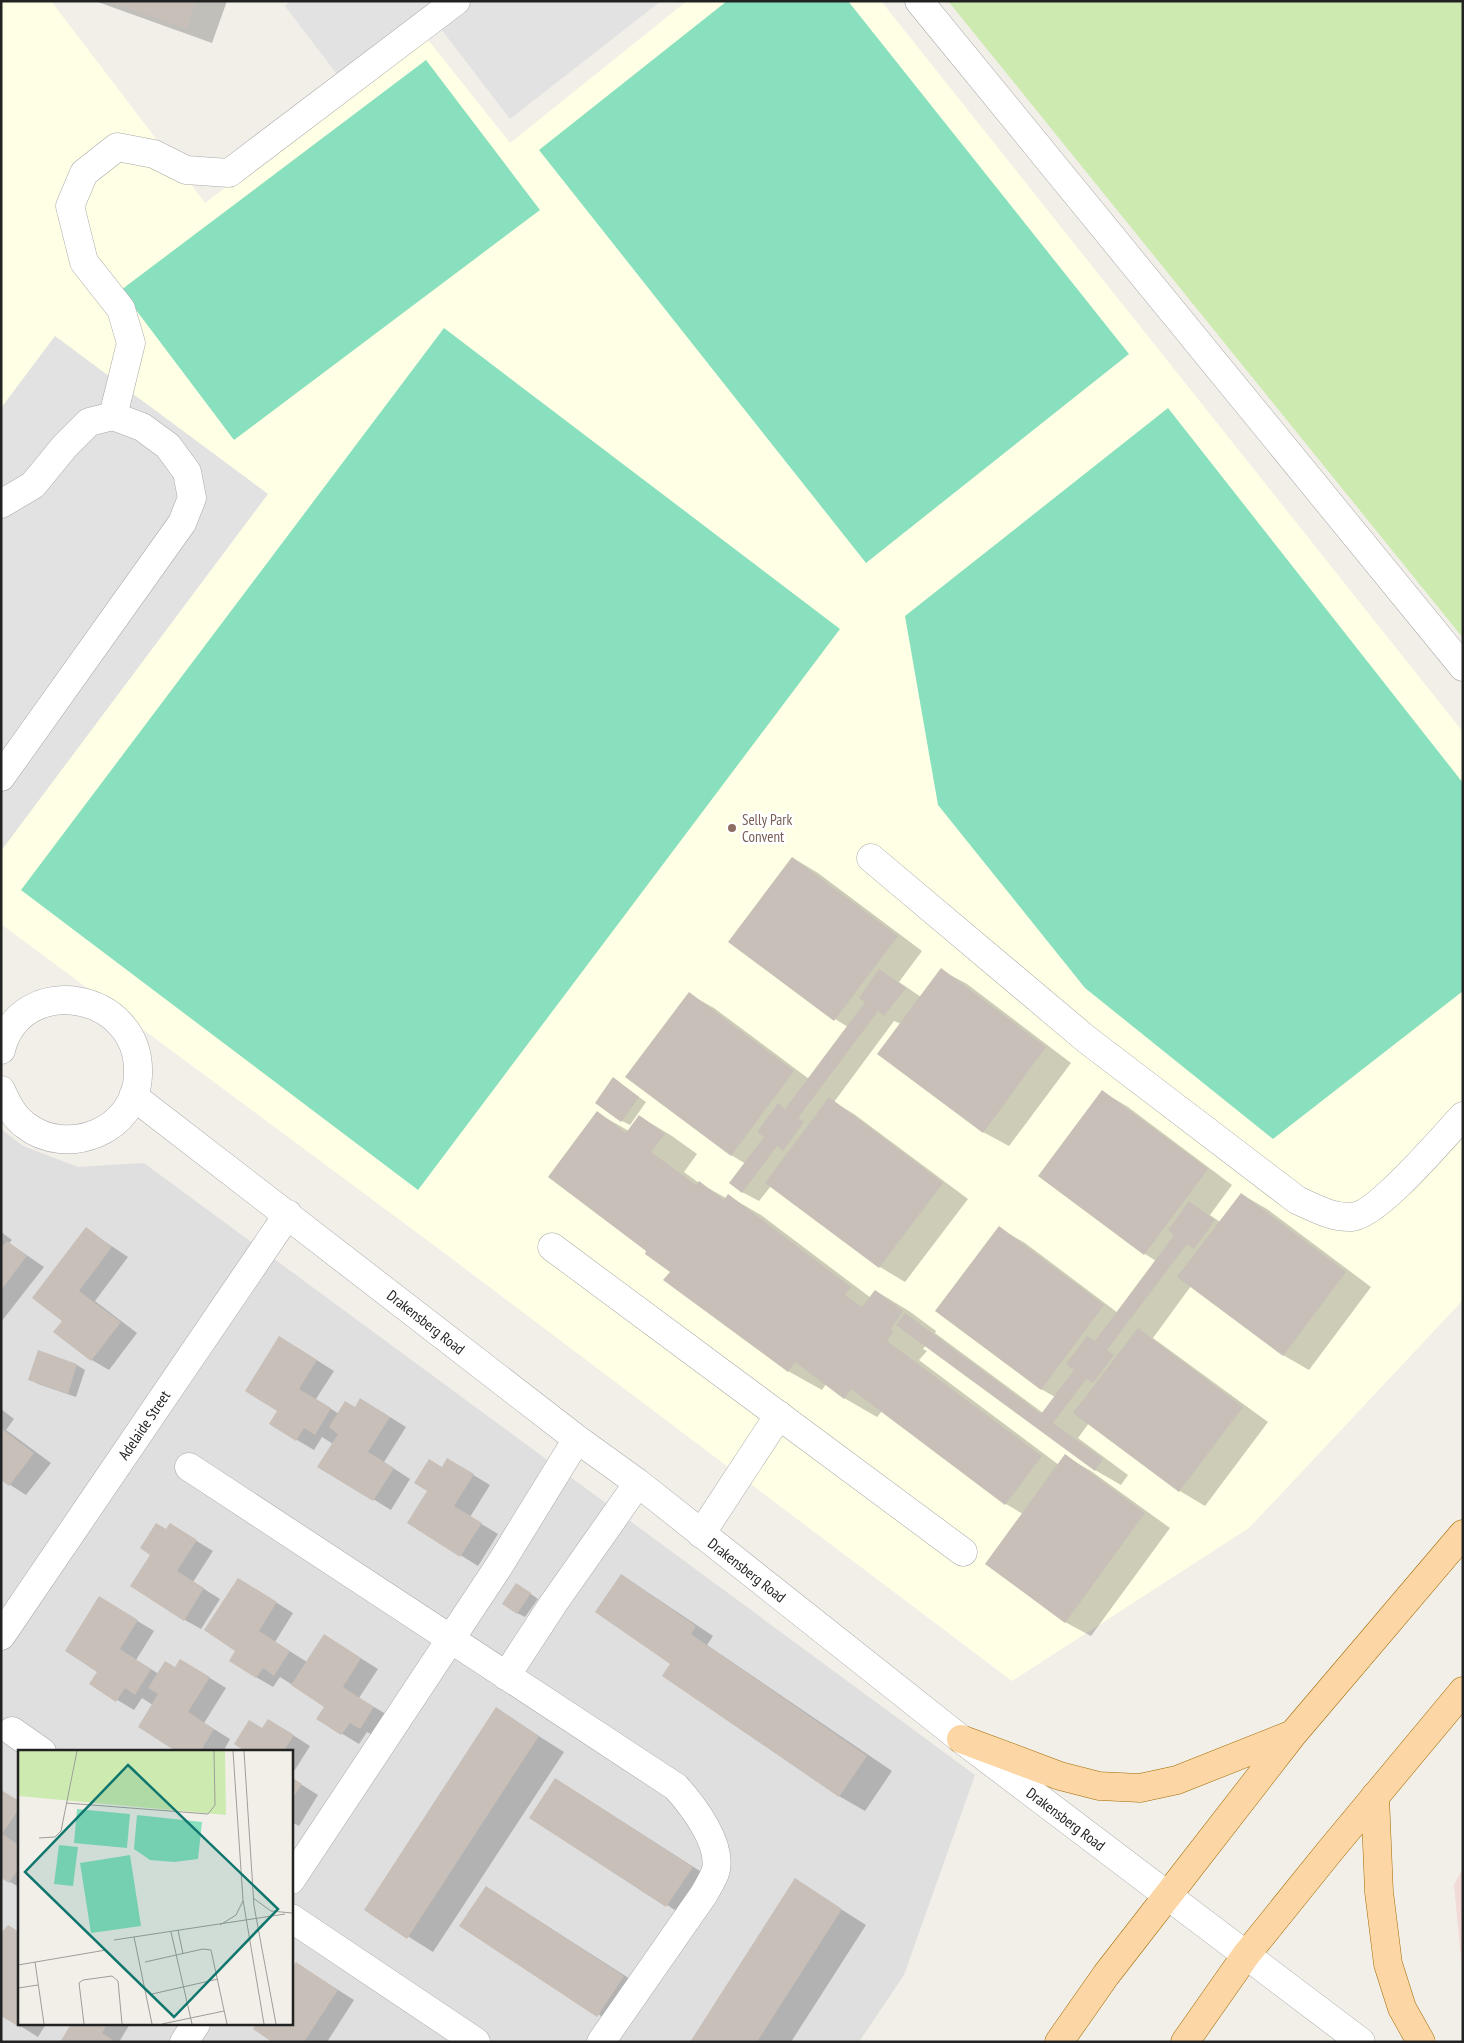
<svg xmlns="http://www.w3.org/2000/svg" width="1464" height="2043" font-family="'PT Sans Narrow',sans-serif">
<style>
.residential{fill:#e0dfdf;fill-rule:evenodd}
.commercial{fill:#f2dad9}
.education{fill:#ffffe5}
.grass{fill:#cdebb0}
.pitch{fill:#88e0be}
.parking{fill:#e2e2e2}
.shadow{fill:#0003}
.building{fill:#c7bfb8}
.lines{fill:none;stroke-linecap:round;stroke-linejoin:round}
.minor-casing{stroke:#a9a9a9;stroke-width:29}
.major-casing{stroke:#a06b00;stroke-width:29}
.minor{stroke:#fff;stroke-width:28}
.major{stroke:#fcd6a4;stroke-width:28}
.education-dot{fill:#8d6e63;stroke:#fff;stroke-width:2}
.labels{text-anchor:middle;dominant-baseline:central;stroke-width:5;stroke-linejoin:round;paint-order:stroke}
.education-label{font-size:15px;fill:#785e54;stroke:#fff;text-anchor:start}
.street-label{font-size:15px;fill:#222;stroke:#fff}
.inset-road{fill:none;stroke:#9f9d99;stroke-width:1}
.view{fill:#0f766e;fill-opacity:0.15;stroke:#0f766e;stroke-width:2.5}
.inset-edge{fill:none;stroke:#222;stroke-width:2.5}
</style>
<rect width="100%" height="100%" fill="#f2efe9"/>
<path class="residential" d="M 1,1129 L 23,1146 L 78,1167 L 144,1163 L 975,1775 L 904,1975 L 859,2042 L 1,2042 ZM 19,1752 L 291,1752 L 291,2024 L 19,2024 Z"/>
<path class="commercial" d="M 1463,1868 L 1463,1979 L 1454,1885 Z"/>
<path class="education" d="M 1,1 L 51,1 L 205,203 L 425,36 L 510,143 L 687,1 L 881,1 L 1463,732 L 1463,1300 L 1249,1528 L 1012,1681 L 439,1249 L 1,924 Z"/>
<path class="grass" d="M 948,1 L 1463,1 L 1463,638 Z"/>
<path class="pitch" d="M 727,1 L 848,1 L 1129,354 L 866,563 L 539,150 Z
M 426,60 L 540,210 L 234,440 L 121,290 Z
M 444,328 L 840,629 L 418,1190 L 21,890 Z
M 1168,408 L 1463,783 L 1463,991 L 1273,1139 L 1085,988 L 938,805 L 905,616 Z"/>
<path class="parking" d="M 291,1 L 661,1 L 510,119 L 428,12 L 339,77 L 285,6 Z
M 55,336 L 268,494 L 1,851 L 1,408 Z"/>
<path class="shadow" d="M 95,1 L 227,1 L 212,43 Z
M 793,858 L 818,873 L 922,951 L 899,982 L 921,997 L 941,970 L 967,984 L 1071,1063 L 1009,1146 L 983,1132 L 901,1024 L 894,1021 L 834,1102 L 854,1114 L 968,1199 L 905,1282 L 880,1267 L 771,1186 L 759,1201 L 742,1192 L 746,1164 L 731,1155 L 689,994 L 714,1008 L 809,1079 L 848,1027 L 835,1019 Z
M 621,1084 L 646,1102 L 630,1125 L 622,1121 Z
M 1103,1092 L 1128,1107 L 1232,1185 L 1210,1215 L 1220,1222 L 1241,1194 L 1267,1209 L 1371,1287 L 1309,1370 L 1283,1355 L 1191,1286 L 1153,1338 L 1268,1422 L 1205,1506 L 1180,1491 L 1089,1423 L 1078,1438 L 1128,1475 L 1121,1485 L 1095,1470 L 926,1345 L 923,1349 L 927,1351 L 919,1360 L 1059,1465 L 1065,1456 L 1091,1471 L 1170,1528 L 1091,1636 L 1065,1622 L 1023,1514 L 1006,1504 L 882,1411 L 877,1417 L 844,1398 L 826,1384 L 822,1390 L 788,1371 L 648,1250 L 597,1113 L 629,1131 L 639,1116 L 672,1136 L 697,1154 L 684,1172 L 699,1183 L 726,1198 L 728,1196 L 761,1215 L 871,1298 L 876,1291 L 909,1311 L 936,1331 L 935,1333 L 1043,1413 L 1055,1397 L 1041,1389 L 999,1228 L 1025,1243 L 1118,1313 L 1156,1261 L 1145,1254 L 1040,1175 Z
M 86,1229 L 128,1257 L 95,1301 L 137,1333 L 109,1370 L 92,1360 L 55,1332 L 63,1321 Z
M 1,1232 L 12,1240 L 9,1243 L 44,1267 L 1,1322 Z
M 296,1347 L 334,1371 L 316,1399 L 339,1414 L 355,1408 L 377,1409 L 406,1427 L 384,1462 L 410,1479 L 391,1510 L 319,1466 L 333,1444 L 322,1437 L 314,1450 L 270,1424 L 279,1411 Z
M 38,1352 L 77,1365 L 85,1370 L 76,1397 L 38,1384 L 29,1379 Z
M 1,1409 L 14,1419 L 6,1430 L 51,1463 L 26,1495 L 1,1479 Z
M 443,1468 L 465,1470 L 490,1485 L 470,1517 L 498,1534 L 478,1566 L 409,1523 Z
M 167,1531 L 187,1535 L 213,1551 L 193,1582 L 220,1599 L 201,1629 L 185,1620 Z
M 622,1575 L 713,1636 L 707,1645 L 892,1771 L 865,1811 L 839,1796 L 672,1664 Z
M 255,1589 L 293,1613 L 275,1642 L 307,1662 L 341,1646 L 378,1669 L 359,1698 L 391,1717 L 378,1738 L 367,1732 L 359,1744 L 318,1719 L 326,1706 L 280,1677 L 273,1687 L 256,1677 L 237,1650 Z
M 524,1589 L 538,1599 L 525,1617 L 517,1613 Z
M 116,1608 L 154,1631 L 136,1660 L 159,1674 L 175,1669 L 197,1670 L 226,1688 L 204,1723 L 230,1739 L 223,1752 L 179,1752 L 153,1705 L 142,1698 L 134,1710 L 91,1684 L 99,1672 Z
M 496,1709 L 564,1752 L 433,1952 L 366,1910 Z
M 263,1730 L 285,1730 L 310,1746 L 291,1776 L 291,1752 L 249,1752 Z
M 291,1778 L 318,1795 L 299,1826 L 291,1822 Z
M 556,1779 L 717,1882 L 692,1921 L 531,1818 Z
M 1,1791 L 19,1801 L 19,1887 L 1,1877 Z
M 795,1880 L 866,1925 L 791,2042 L 691,2042 Z
M 486,1887 L 649,1991 L 623,2030 L 461,1926 Z
M 19,1933 L 19,2024 L 46,2024 L 38,2037 L 1,2014 Z
M 297,1964 L 354,2000 L 327,2042 L 274,2042 L 291,2024 Z
M 72,2024 L 130,2024 L 119,2042 L 61,2042 Z"/>
<path class="building" d="M 108,1 L 196,1 L 187,29 Z
M 792,857 L 898,936 L 834,1021 L 728,942 Z
M 941,968 L 1046,1047 L 983,1133 L 877,1054 Z
M 879,969 L 906,988 L 884,1016 L 878,1011 L 798,1118 L 804,1122 L 783,1151 L 777,1146 L 742,1193 L 729,1183 L 764,1137 L 757,1132 L 778,1103 L 785,1109 L 865,1002 L 859,998 Z
M 689,992 L 794,1071 L 731,1156 L 625,1077 Z
M 613,1077 L 639,1097 L 621,1122 L 595,1103 Z
M 1102,1090 L 1208,1169 L 1144,1255 L 1038,1176 Z
M 829,1097 L 943,1183 L 879,1268 L 765,1183 Z
M 597,1111 L 626,1133 L 639,1115 L 665,1134 L 651,1152 L 696,1185 L 699,1181 L 724,1200 L 728,1194 L 851,1287 L 845,1295 L 862,1307 L 875,1290 L 903,1311 L 891,1329 L 894,1331 L 887,1341 L 1042,1456 L 1005,1505 L 851,1389 L 844,1399 L 795,1362 L 788,1372 L 663,1280 L 670,1272 L 645,1254 L 646,1251 L 548,1177 Z
M 1241,1193 L 1346,1272 L 1283,1356 L 1177,1277 Z
M 1189,1201 L 1215,1220 L 1194,1249 L 1187,1244 L 1107,1350 L 1114,1355 L 1093,1383 L 1086,1379 L 1053,1423 L 1103,1459 L 1095,1471 L 896,1325 L 905,1313 L 1041,1414 L 1074,1370 L 1066,1364 L 1087,1336 L 1095,1341 L 1174,1235 L 1168,1230 Z
M 999,1226 L 1104,1305 L 1041,1390 L 935,1311 Z
M 86,1227 L 112,1247 L 79,1291 L 121,1322 L 91,1361 L 53,1332 L 62,1321 L 32,1298 Z
M 7,1241 L 27,1256 L 1,1290 L 1,1248 Z
M 1138,1328 L 1243,1407 L 1179,1492 L 1073,1413 Z
M 279,1336 L 317,1360 L 299,1389 L 331,1408 L 315,1435 L 304,1428 L 296,1441 L 269,1424 L 277,1411 L 245,1391 Z
M 38,1350 L 77,1364 L 68,1394 L 28,1380 Z
M 360,1398 L 390,1417 L 368,1452 L 394,1468 L 373,1501 L 317,1467 L 338,1434 L 329,1427 L 345,1401 L 355,1407 Z
M 1,1428 L 34,1453 L 9,1486 L 1,1480 Z
M 1065,1454 L 1145,1513 L 1065,1623 L 985,1564 Z
M 447,1458 L 474,1474 L 454,1506 L 482,1523 L 460,1557 L 407,1523 L 427,1491 L 414,1483 L 429,1459 L 442,1467 Z
M 156,1523 L 166,1529 L 170,1523 L 197,1540 L 177,1571 L 204,1588 L 184,1621 L 130,1586 L 150,1555 L 140,1548 Z
M 621,1574 L 696,1626 L 691,1634 L 867,1756 L 839,1797 L 662,1676 L 670,1664 L 595,1612 Z
M 238,1578 L 277,1602 L 259,1631 L 290,1651 L 274,1676 L 263,1668 L 256,1678 L 229,1661 L 235,1651 L 204,1630 Z
M 516,1583 L 531,1593 L 517,1614 L 502,1604 Z
M 99,1596 L 138,1620 L 120,1649 L 151,1669 L 135,1695 L 125,1688 L 116,1702 L 89,1684 L 97,1672 L 65,1651 Z
M 324,1634 L 361,1658 L 343,1687 L 374,1707 L 360,1729 L 350,1723 L 341,1735 L 316,1719 L 324,1707 L 291,1685 Z
M 180,1659 L 210,1677 L 188,1712 L 214,1729 L 200,1752 L 177,1752 L 138,1727 L 158,1694 L 148,1688 L 165,1661 L 175,1667 Z
M 496,1707 L 539,1736 L 407,1939 L 364,1910 Z
M 268,1719 L 294,1735 L 283,1752 L 246,1752 L 234,1744 L 249,1720 L 262,1728 Z
M 291,1777 L 302,1784 L 291,1801 Z
M 555,1778 L 693,1867 L 666,1907 L 529,1818 Z
M 1,1790 L 19,1801 L 19,1809 L 2,1834 L 19,1845 L 19,1868 L 9,1883 L 1,1878 Z
M 795,1878 L 842,1909 L 757,2042 L 690,2042 Z
M 486,1886 L 624,1976 L 597,2017 L 459,1926 Z
M 8,1925 L 19,1932 L 19,1973 L 16,1978 L 19,1980 L 19,2024 L 23,2024 L 21,2028 L 1,2016 L 1,1933 Z
M 296,1962 L 338,1990 L 304,2042 L 272,2042 L 253,2029 L 256,2024 L 291,2024 L 291,1970 Z
M 71,2024 L 107,2024 L 102,2033 L 116,2042 L 60,2042 Z"/>
<g class="lines">
<g class="minor-casing">
<path id="minor" d="M 919,1 L 1463,667
M 113,416 L 131,343 L 121,309 L 84,262 L 70,206 L 84,173 L 117,147 L 154,154 L 186,170 L 229,173 L 456,1
M 1,504 L 33,485 L 65,446 L 89,422 L 113,416 L 142,427 L 168,446 L 187,472 L 192,498 L 182,523 L 1,777
M 871,858 L 1086,1039 L 1297,1200 C 1315,1208 1332,1218 1352,1217 C 1378,1215 1443,1137 1463,1116
M 1,1050 C 20,971 142,991 138,1075 C 136,1131 67,1158 25,1125 C 13,1116 7,1103 1,1090
M 133,1096 L 577,1439 L 638,1483 L 961,1739 L 1361,2042
M 552,1247 L 963,1552
M 189,1467 L 676,1787 C 693,1806 724,1846 715,1873 C 712,1880 708,1887 704,1894 L 601,2042
M 701,1534 L 779,1415
M 1,1636 L 288,1214
M 506,1676 L 553,1604 L 638,1483
M 12,1731 L 42,1752
M 291,1880 L 499,1566 L 577,1439
M 291,1918 L 476,2042
M 184,2042 L 196,2024"/>
</g>
<g class="major-casing">
<path id="major" d="M 961,1739 L 1060,1776 L 1099,1786 L 1140,1788 L 1177,1780 L 1293,1734
M 1375,1796 L 1379,1892 L 1388,1964 L 1402,2008 L 1421,2042
M 1059,2042 L 1106,1975 L 1293,1734 L 1463,1534
M 1185,2042 L 1246,1955 L 1329,1852 L 1463,1691"/>
</g>
<use href="#minor" class="minor"/>
<use href="#major" class="major"/>
</g>
<circle class="education-dot" cx="732" cy="828" r="5"/>
<g class="labels">
<g class="education-label">
<text x="742" y="819">Selly Park<tspan x="742" dy="17">Convent</tspan></text>
</g>
<g class="street-label">
<text transform="translate(426 1322) rotate(38)">Drakensberg Road</text>
<text transform="translate(144 1425) rotate(-56)">Adelaide Street</text>
<text transform="translate(747 1570) rotate(38)">Drakensberg Road</text>
<text transform="translate(1066 1819) rotate(37)">Drakensberg Road</text>
</g>
</g>
<g transform="translate(18 1750)">
<rect width="275" height="275" fill="#f2efe9"/>
<path d="M 0,1 L 207,1 L 208,65 L 0,46 Z" fill="#cdebb0"/>
<path d="M 59,59 L 112,64 L 109,98 L 56,93 ZM 119,65 L 184,72 L 180,109 L 156,112 L 132,110 L 116,99 ZM 41,95 L 60,97 L 55,136 L 36,134 ZM 112,105 L 123,176 L 73,183 L 62,113 Z" fill="#88e0be"/>
<path class="inset-road" d="M 215,1 L 225,150 L 246,274M 226,1 L 236,156 L 258,274M 48,53 L 190,64 L 197,55 L 196,1M 21,88 L 37,87 L 43,81 L 59,1M 235,148 L 253,161 L 274,163M 202,175 L 218,165 L 225,151M 160,180 L 165,204M 153,182 L 174,274M 116,187 L 134,274M 96,190 L 267,164M 17,212 L 26,274M 127,212 L 185,199 L 193,200 L 209,274M 0,215 L 88,200M 0,238 L 20,235M 134,244 L 200,229M 66,274 L 61,233 L 65,230 L 94,226 L 100,231 L 104,274M 144,274 L 206,261"/>
<path class="view" d="M 110,15 L 260,159 L 156,267 L 7,122 Z"/>
<rect width="275" height="275" class="inset-edge"/>
</g>
<rect width="1464" height="2043" fill="none" stroke="#222222" stroke-width="5"/>
</svg>
